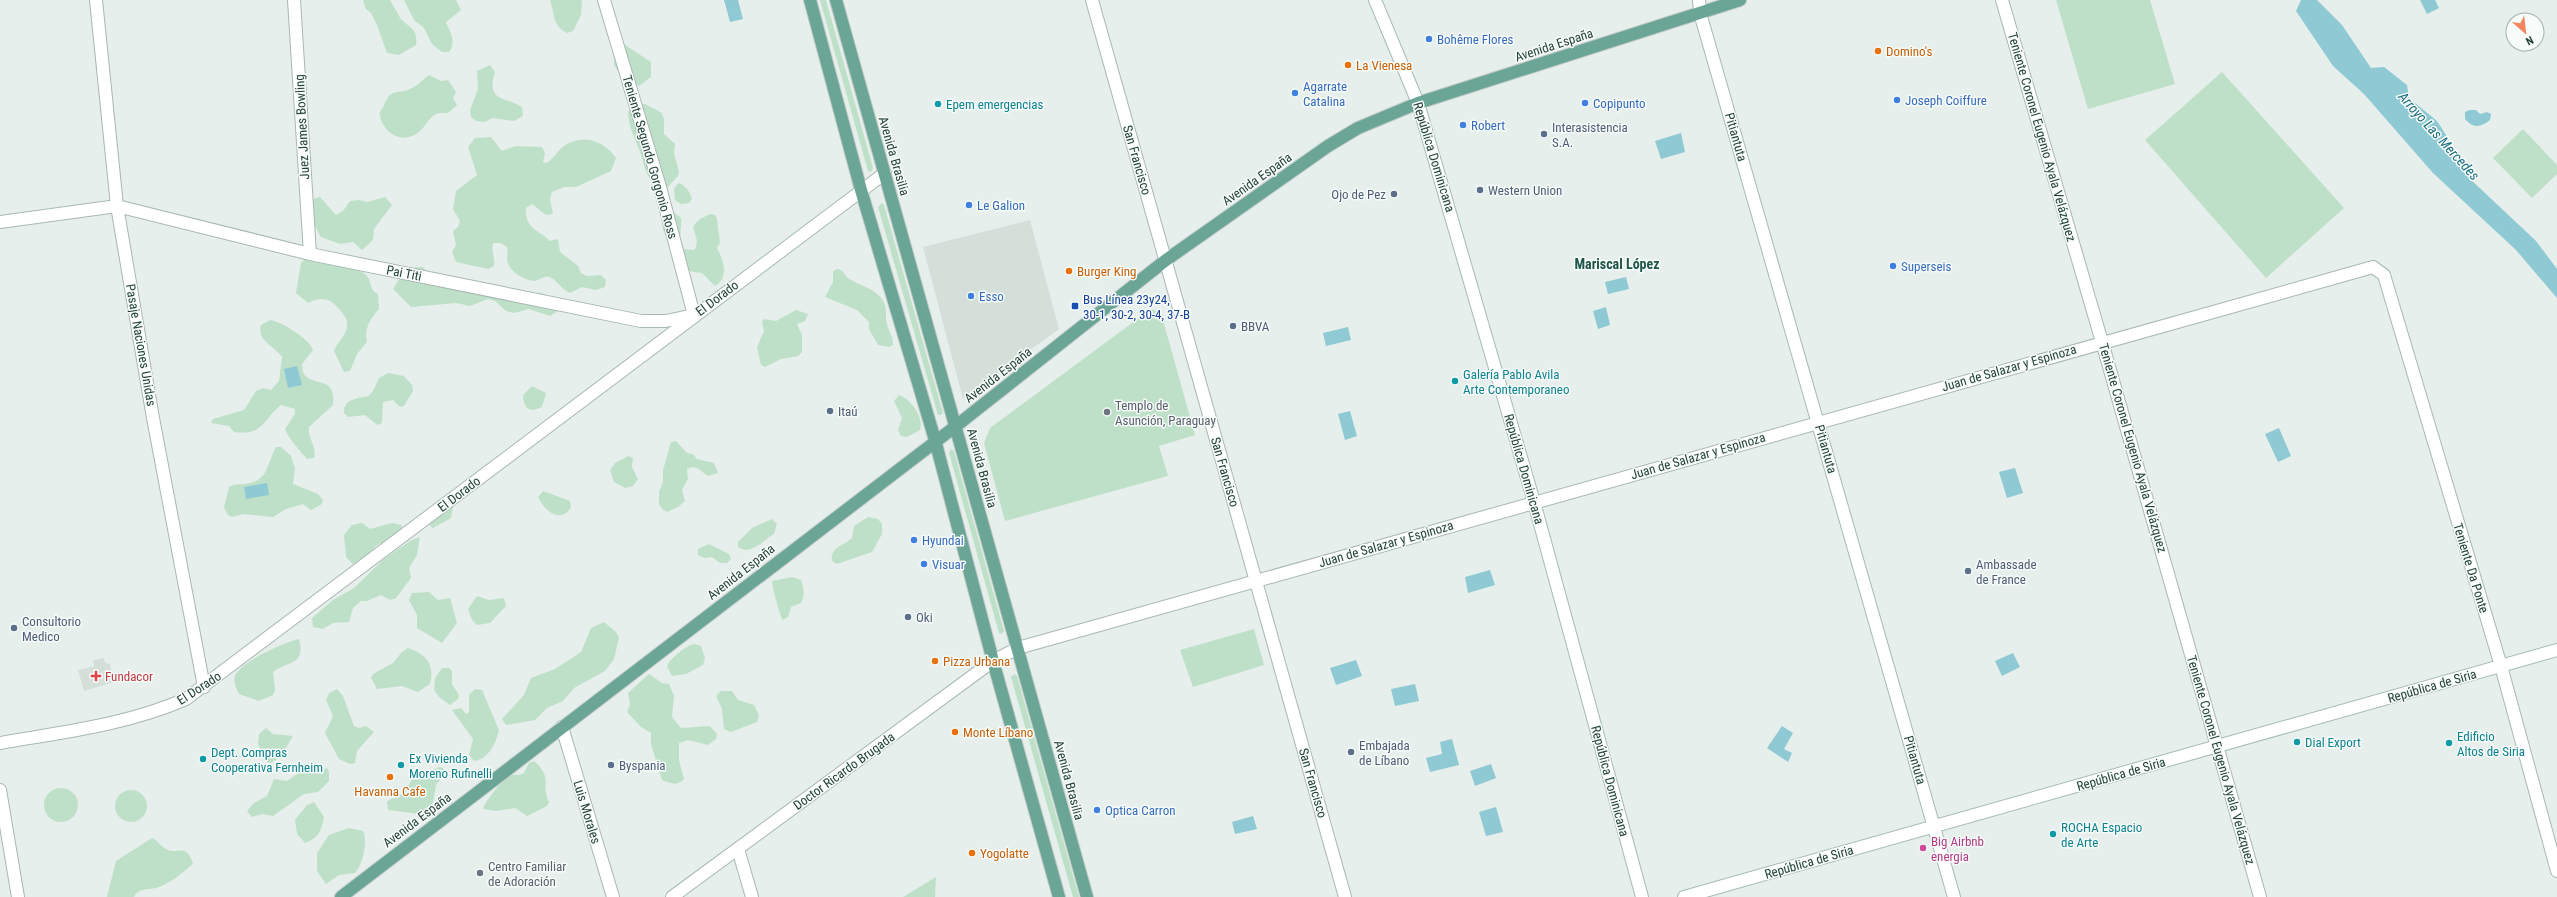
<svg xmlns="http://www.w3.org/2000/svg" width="2557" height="897" font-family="'Roboto Condensed',sans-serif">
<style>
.built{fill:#d4dfda}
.green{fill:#bfe0c8}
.water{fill:#8ec9d4}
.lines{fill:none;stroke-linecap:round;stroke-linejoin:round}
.street-casing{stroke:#a8b8b2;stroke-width:14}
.secondary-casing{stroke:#a4bbb3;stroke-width:14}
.primary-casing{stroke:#c2cac8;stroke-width:14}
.street{stroke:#fff;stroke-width:12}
.secondary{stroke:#fff;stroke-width:12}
.primary{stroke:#6aa596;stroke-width:12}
.shop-dot{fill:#3f7fe0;stroke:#f7fbf9;stroke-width:1.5}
.food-dot{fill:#e8710a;stroke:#f7fbf9;stroke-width:1.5}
.culture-dot{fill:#0f9aa8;stroke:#f7fbf9;stroke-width:1.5}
.service-dot{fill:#5c6f8a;stroke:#f7fbf9;stroke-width:1.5}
.transit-dot{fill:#1a4fb4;stroke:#f7fbf9;stroke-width:1.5}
.worship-dot{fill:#6b7280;stroke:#f7fbf9;stroke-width:1.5}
.health-dot{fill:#e0444e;stroke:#f7fbf9;stroke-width:1.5}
.hotel-dot{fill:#d1479c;stroke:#f7fbf9;stroke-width:1.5}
.labels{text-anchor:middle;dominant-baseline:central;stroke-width:3;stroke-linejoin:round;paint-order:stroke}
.shop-label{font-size:13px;fill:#366cbe;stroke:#f7fbf9;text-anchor:start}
.street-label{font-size:13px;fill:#24423a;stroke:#f7fbf9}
.food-label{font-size:13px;fill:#c56008;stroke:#f7fbf9;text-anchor:start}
.culture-label{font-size:13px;fill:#0d838f;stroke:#f7fbf9;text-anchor:start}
.service-label{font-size:13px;fill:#4e5e75;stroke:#f7fbf9;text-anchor:start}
.transit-label{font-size:13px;fill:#164399;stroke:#f7fbf9;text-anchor:start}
.worship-label{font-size:13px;fill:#5b616d;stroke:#f7fbf9;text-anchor:start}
.health-label{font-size:13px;fill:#be3a42;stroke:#f7fbf9;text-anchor:start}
.hotel-label{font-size:13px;fill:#b23c85;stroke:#f7fbf9;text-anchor:start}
.water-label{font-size:14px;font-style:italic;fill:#1c6f80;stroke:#f7fbf9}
.neighbourhood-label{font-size:14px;font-weight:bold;fill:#1f5548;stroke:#f7fbf9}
</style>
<rect width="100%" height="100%" fill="#e6efeb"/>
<path class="built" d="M 1030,220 L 1059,329 L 963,399 L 923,247 Z
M 104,658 L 105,663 L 110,664 L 114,682 L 84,691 L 78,670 L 94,666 L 93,660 Z"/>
<path class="green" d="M 363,0 L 390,0 C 393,6 397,11 399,16 C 405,27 419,26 416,45 L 399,55 L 387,53 L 377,25 L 371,13 L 366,9 Z
M 404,0 L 456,0 L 461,10 L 446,22 C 450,32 457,42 449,52 L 442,52 L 432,44 L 424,28 L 414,20 Z
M 550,0 L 582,0 L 581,15 L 573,31 L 567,33 C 552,25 555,15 550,0 Z
M 820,0 L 826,0 L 873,168 L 871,172 L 868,171 Z
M 2056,0 L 2150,0 L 2175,84 L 2088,109 Z
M 625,45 L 651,62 L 651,77 L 639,86 L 623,79 L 614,65 L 615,50 Z
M 490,65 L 495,72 C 486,102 504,96 522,107 L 523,116 L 514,121 L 492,118 L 485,122 L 476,121 L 471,117 L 470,110 L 478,89 L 477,71 Z
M 2222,72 L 2344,208 L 2266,278 L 2145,140 Z
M 429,75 L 441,81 L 448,80 L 456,92 L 453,98 L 457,105 L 448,113 C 442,113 438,112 433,116 C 427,121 425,127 419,132 C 403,145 384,134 380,116 C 379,111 382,110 384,105 C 392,86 397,96 412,88 C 419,85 423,79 429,75 Z
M 640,104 L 645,104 L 662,113 L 664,119 L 664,134 L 675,144 L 674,154 L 679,171 L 678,176 L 667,188 C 645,186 646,167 639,149 C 633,133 629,129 628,111 Z
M 2523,129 L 2557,165 L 2557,174 L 2532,198 L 2493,158 Z
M 491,137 L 502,151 L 515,146 L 542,147 L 545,153 L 543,162 L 547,163 C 554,158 558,150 564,146 C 583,133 604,141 616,158 L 611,171 L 576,187 L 564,187 L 552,192 L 550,199 L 553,214 L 546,215 L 532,204 L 526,208 C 525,229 537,229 550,241 L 558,239 L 560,252 L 578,266 L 581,273 L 587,276 L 601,275 L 606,280 L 605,287 L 596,290 L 582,287 L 570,293 C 561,289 555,278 549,277 C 543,276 539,281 534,281 C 523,280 508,271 507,259 C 507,255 508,252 507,247 L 501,243 L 493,243 C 491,252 495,257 494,266 L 488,269 L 456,262 L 452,252 L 456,245 L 453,231 L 458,227 L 460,221 L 453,209 L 456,191 L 477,175 L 468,147 L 475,138 Z
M 679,183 C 685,185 691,193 692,199 L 689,203 L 681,204 L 675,200 L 674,188 Z
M 320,197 L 336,215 L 343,211 L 350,201 L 359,200 L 367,202 L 385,197 L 392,205 L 374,229 L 373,240 L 362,250 L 353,242 L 340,244 L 321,237 L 309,215 L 308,204 L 314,199 Z
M 882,203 L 884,205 L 943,413 L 940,415 L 938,415 L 878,207 Z
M 671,210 L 681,218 C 682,227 679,234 681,243 L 673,248 C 666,239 659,225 663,214 Z
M 710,214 L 715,215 L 717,219 L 720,243 L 717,248 C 723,259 730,278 715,286 L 702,273 L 681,270 L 675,257 L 684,249 L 694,250 C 700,242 695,236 693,226 L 700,219 Z
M 305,259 C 317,260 358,268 365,274 C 373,281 368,289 378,294 L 379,309 C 370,319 364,329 367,342 L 357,354 L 350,371 L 344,372 L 334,351 C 337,342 346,337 347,326 C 348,319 344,315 340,310 C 330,298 322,296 308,303 L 296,293 L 301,263 Z
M 423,267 L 440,284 L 523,299 L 532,293 L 542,293 L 561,309 L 550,316 L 529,309 L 514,313 L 506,311 L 495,301 L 488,299 L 470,306 L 456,303 L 411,307 L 393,289 L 406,268 Z
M 837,269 C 844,270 843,274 848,278 C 860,287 879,288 885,305 C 887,311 885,318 887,324 C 889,332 893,336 893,345 L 889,347 L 878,345 L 869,329 L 869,322 L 857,310 L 825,297 L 833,282 L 833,271 Z
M 1151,309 L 1161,313 L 1195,435 L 1159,446 L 1168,476 L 1005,521 L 984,443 L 990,428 Z
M 796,310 L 808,314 L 805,321 L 797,324 L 802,335 L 802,352 L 798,356 L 781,359 L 765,367 L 761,365 L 757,347 L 764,331 L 762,322 L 764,319 L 776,321 Z
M 270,320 C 281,321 311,340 313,350 L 302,364 L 303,373 C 315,389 336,374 333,405 L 309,427 C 307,437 317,446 314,458 L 307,459 C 301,452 288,438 285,429 L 295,414 L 295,409 L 281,405 C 262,420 264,436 234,432 L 229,426 L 211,423 L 213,419 L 244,410 L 256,391 L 263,388 L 271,390 L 279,381 L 282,357 C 275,347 256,340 261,325 Z
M 388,373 L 404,376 L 412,385 L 413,391 L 404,406 L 400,407 L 393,400 L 383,402 L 382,423 L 377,425 L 365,415 L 348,417 L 344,413 L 344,408 L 348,402 C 369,391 367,406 379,378 Z
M 532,386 L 546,393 L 542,407 C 529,413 524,409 523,395 Z
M 899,395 C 911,399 924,417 920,430 L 907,437 L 901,436 L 898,430 L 902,418 L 894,401 Z
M 676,441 L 687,453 L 693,454 L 697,459 L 714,463 L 718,473 L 708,476 C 700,471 696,464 687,469 L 688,479 L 682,490 L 685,501 L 678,507 L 667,512 L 662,509 L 659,504 L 659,492 L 663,482 L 663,470 L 671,442 Z
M 276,447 L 281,447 L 291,456 L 295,468 L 293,484 L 318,494 L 323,500 L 322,504 L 311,510 L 303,504 L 286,509 L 273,517 L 243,514 L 232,517 L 228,515 L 224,507 L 229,487 C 236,483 243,485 250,483 C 269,479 268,460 276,447 Z
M 951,449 L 954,451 L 1004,631 L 1001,634 L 999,633 L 949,453 Z
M 628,456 L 633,458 L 632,467 L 638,479 L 633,486 L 625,488 L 614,482 L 610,470 L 615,463 Z
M 543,491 L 570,501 L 571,508 C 559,524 544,510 538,497 Z
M 438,502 L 446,503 L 453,507 L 451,518 L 433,528 L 430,526 L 426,512 Z
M 868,517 L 878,519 L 882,524 L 882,534 L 872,552 L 837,564 L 832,561 C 830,547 843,546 852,538 L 854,526 Z
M 772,519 L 777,524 L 774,534 C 763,540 751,556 738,547 L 738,542 L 752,528 Z
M 362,523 L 370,529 L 392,523 L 402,525 L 401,531 L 397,536 L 377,545 L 366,557 L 353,564 L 346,557 L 344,535 L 352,525 Z
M 420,537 L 417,555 L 409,568 L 411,578 L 396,598 L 390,600 L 381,595 L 367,601 L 361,601 L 353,608 L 349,622 L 333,623 L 323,629 L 313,627 L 312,618 L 333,600 L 354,588 L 384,559 L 410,541 Z
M 709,544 L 729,554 L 731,559 L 727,563 L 720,563 L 712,557 L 705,558 L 698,555 L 698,549 Z
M 792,577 L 801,580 C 804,589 805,595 801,603 L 791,607 L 788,617 L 783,620 C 780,617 772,586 772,581 Z
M 429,592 L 438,600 L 450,598 L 457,623 L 442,643 L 417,628 L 417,615 L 409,600 L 412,593 Z
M 477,596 L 489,600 L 504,598 L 506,606 L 490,623 L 477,625 L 472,620 L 468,609 Z
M 604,622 L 616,632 L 619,638 L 614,659 L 605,671 L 574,688 L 563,701 L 547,708 L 535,720 L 506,725 L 502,719 L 524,695 L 531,678 L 555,669 L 581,652 L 591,628 Z
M 1254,629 L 1264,665 L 1193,687 L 1180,650 Z
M 299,639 C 306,665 288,661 273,672 L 275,690 L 273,695 L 259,701 L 239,694 C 236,688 233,682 235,676 C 240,662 285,642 299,639 Z
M 694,644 L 701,646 L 705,658 L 703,665 L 686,674 L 672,676 L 667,666 C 671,658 685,646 694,644 Z
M 408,648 C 427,654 435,665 430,684 L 418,692 L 402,686 L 377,689 L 371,678 L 373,674 L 393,663 L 401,653 Z
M 442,668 L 449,668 L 452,671 L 452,684 L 459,695 L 458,699 L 450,705 L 439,697 L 434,690 L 435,678 Z
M 649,674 L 662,683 L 669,684 L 674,696 L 672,717 L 681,728 L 710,726 L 717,734 L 716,739 L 708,745 L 688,740 L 679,743 L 679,760 L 684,779 C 677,786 671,784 662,780 L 651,744 L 651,733 L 641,727 L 627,712 L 630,705 L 628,693 Z
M 1014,674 L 1017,676 L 1079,897 L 1073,897 L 1011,677 Z
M 337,689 L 343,696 L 354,726 L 359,728 L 366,726 L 374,732 L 357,751 L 355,763 L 350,764 L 339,759 L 325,733 L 333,716 L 326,700 L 329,693 Z
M 475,689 L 482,690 L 499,730 C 496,743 489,759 474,761 L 469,755 L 473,739 L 452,710 L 461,708 L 466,714 L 469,712 L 469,695 Z
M 721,691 L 732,691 L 738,700 L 754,705 L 759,715 L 757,722 L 731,732 L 724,729 L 722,709 L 716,696 Z
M 266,728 L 273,734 L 293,736 L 281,756 L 271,763 L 267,762 L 258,744 L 259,734 Z
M 534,761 C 554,778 540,786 549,802 L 547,806 L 527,816 L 515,808 L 497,811 L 483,809 C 485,802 503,779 508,776 C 514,774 519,776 524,773 L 529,763 Z
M 307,767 L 319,771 L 327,768 L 329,772 L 329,781 L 318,792 L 304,794 L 273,816 L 262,814 L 252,817 L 247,811 L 254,803 L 267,796 L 274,779 L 287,781 Z
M 439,767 L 443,768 L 444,775 L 436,785 L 433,803 L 419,814 L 388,810 L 387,802 C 391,797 399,798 403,793 C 410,786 411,778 417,772 L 426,773 Z
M44 805a17 17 0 1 1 34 0a17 17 0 1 1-34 0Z
M115 806a16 16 0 1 1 32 0a16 16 0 1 1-32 0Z
M 314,802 L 324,817 C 321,831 320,837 305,843 L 297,834 L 295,820 L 307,805 Z
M 349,828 L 363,831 C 368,841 363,864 355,873 L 339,875 L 326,884 L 317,871 L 317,853 L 329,835 Z
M 152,838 C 159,841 160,846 166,849 C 178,856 186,841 193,864 C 182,873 170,884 156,888 C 148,890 138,888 134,897 L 107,897 L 116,861 Z
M 936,877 L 935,897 L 903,897 Z"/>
<path class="water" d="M 724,0 L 738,0 L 743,19 L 730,22 Z
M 2301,0 L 2317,0 L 2342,25 L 2371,68 L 2384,67 L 2407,85 L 2409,98 L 2437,121 L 2448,138 L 2450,150 L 2469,178 L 2536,241 L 2557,269 L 2557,298 L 2516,250 L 2433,173 L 2364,94 L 2333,66 L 2296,11 Z
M 2420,0 L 2435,0 L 2439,8 L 2427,14 Z
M 2469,110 L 2476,110 L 2480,114 L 2487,112 L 2491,114 L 2490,120 C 2481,127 2473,129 2465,119 L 2465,112 Z
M 1681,133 L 1685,152 L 1661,159 L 1655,141 Z
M 1626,277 L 1629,289 L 1608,294 L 1605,282 Z
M 1606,307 L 1610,325 L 1598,329 L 1593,311 Z
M 1348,327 L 1351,340 L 1326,346 L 1323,333 Z
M 297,366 L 302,385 L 288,388 L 284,369 Z
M 1350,411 L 1357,436 L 1345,440 L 1338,414 Z
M 2279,428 L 2291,456 L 2278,462 L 2265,434 Z
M 2015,468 L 2023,493 L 2007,498 L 1999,472 Z
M 267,483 L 269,495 L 246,499 L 244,487 Z
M 1490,570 L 1495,585 L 1468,593 L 1465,577 Z
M 2013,653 L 2020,667 L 2002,676 L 1995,661 Z
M 1356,660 L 1362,676 L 1336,685 L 1330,668 Z
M 1415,684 L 1419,701 L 1395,706 L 1391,689 Z
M 1782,726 L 1793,733 L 1784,749 L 1792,753 L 1788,762 L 1767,748 Z
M 1452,739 L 1459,765 L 1430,772 L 1426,758 L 1442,754 L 1440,742 Z
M 1491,764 L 1496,778 L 1475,786 L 1470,771 Z
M 1496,807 L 1503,832 L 1486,836 L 1479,812 Z
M 1253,816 L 1257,829 L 1235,834 L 1232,822 Z"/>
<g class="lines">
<g class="street-casing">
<path id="street" d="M 96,0 L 117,206 L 153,418 L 204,687
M 294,0 L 310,254
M 1092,0 L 1345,897
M 2002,0 L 2102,342 L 2260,897
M 0,222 L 117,206 L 310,254 L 641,321 L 666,321 L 694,315 L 660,187 L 604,0
M 562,727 L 613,897
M 0,743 C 64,732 126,725 186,699 L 885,173
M 0,790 L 18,897
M 738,849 L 752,897
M 672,897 L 993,661 L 1018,648 L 2373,267 L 2384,275 L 2501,666 L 2557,871"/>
</g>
<g class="secondary-casing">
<path id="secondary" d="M 1375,0 L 1418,103 L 1534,502 L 1642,897
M 1699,0 L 1700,13 L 1954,897
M 1684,897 L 2557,650"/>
</g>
<g class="primary-casing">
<path id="primary" d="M 810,0 L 861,190 L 935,440 L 993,661 L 1059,897
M 836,0 L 1087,897
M 341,897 L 956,426 L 1166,260 L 1328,146 L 1358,128 L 1418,103 L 1740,0"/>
</g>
<use href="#street" class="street"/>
<use href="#secondary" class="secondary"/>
<use href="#primary" class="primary"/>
</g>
<g class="shop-dot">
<circle cx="1429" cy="39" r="4"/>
<circle cx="1295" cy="93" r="4"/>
<circle cx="1897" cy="100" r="4"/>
<circle cx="1585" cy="103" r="4"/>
<circle cx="1463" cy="125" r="4"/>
<circle cx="969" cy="205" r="4"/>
<circle cx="1893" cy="266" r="4"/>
<circle cx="971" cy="296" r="4"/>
<circle cx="914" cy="540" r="4"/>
<circle cx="924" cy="564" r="4"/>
<circle cx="1097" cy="810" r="4"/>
</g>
<g class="food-dot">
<circle cx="1878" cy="51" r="4"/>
<circle cx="1348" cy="65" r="4"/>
<circle cx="1069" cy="271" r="4"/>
<circle cx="935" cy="661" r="4"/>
<circle cx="955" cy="732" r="4"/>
<circle cx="390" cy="777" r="4"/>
<circle cx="972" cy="853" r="4"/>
</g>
<g class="culture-dot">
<circle cx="938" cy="104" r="4"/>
<circle cx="1455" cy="381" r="4"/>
<circle cx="2297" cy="742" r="4"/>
<circle cx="2449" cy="743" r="4"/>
<circle cx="203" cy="759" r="4"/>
<circle cx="401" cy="765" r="4"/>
<circle cx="2053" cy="834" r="4"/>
</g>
<g class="service-dot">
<circle cx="1544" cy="134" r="4"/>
<circle cx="1480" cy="190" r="4"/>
<circle cx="1394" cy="194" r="4"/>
<circle cx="1233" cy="326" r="4"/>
<circle cx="830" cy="411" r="4"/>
<circle cx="1968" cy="571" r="4"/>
<circle cx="908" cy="617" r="4"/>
<circle cx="14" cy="628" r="4"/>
<circle cx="1351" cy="752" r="4"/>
<circle cx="611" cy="765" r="4"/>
</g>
<rect class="transit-dot" x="1071" y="302" width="8" height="8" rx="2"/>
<g class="worship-dot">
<circle cx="1107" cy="412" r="4"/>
<circle cx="480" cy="873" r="4"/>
</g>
<path class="health-dot" d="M94 670h4v4h4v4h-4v4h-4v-4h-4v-4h4z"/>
<circle class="hotel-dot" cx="1923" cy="848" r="4"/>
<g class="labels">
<g class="shop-label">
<text x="1437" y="39">Bohême Flores</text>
<text x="1303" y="86">Agarrate<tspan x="1303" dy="15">Catalina</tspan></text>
<text x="1905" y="100">Joseph Coiffure</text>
<text x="1593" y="103">Copipunto</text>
<text x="1471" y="125">Robert</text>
<text x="977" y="205">Le Galion</text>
<text x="1901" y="266">Superseis</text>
<text x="979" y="296">Esso</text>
<text x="922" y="540">Hyundai</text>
<text x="932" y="564">Visuar</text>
<text x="1105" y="810">Optica Carron</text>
</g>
<g class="street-label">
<text transform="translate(1554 45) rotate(-18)">Avenida España</text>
<text transform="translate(302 127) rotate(-93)">Juez James Bowling</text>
<text transform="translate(1736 137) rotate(74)">Pitiantuta</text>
<text transform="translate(2042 137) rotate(74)">Teniente Coronel Eugenio Ayala Velázquez</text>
<text transform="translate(894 156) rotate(74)">Avenida Brasilia</text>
<text transform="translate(650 157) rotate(74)">Teniente Segundo Gorgonio Ross</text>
<text transform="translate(1434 157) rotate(73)">República Dominicana</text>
<text transform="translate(1137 160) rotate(74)">San Francisco</text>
<text transform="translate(1257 179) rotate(-35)">Avenida España</text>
<text transform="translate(404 273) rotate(11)">Pai Titi</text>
<text transform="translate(717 298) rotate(-37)">El Dorado</text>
<text transform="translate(141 345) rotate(80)">Pasaje Naciones Unidas</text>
<text transform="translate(2009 368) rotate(-16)">Juan de Salazar y Espinoza</text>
<text transform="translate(998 375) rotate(-38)">Avenida España</text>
<text transform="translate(2133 448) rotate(74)">Teniente Coronel Eugenio Ayala Velázquez</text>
<text transform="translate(1826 449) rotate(74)">Pitiantuta</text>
<text transform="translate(1698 456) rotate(-16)">Juan de Salazar y Espinoza</text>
<text transform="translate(982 468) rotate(75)">Avenida Brasilia</text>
<text transform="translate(1524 469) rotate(74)">República Dominicana</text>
<text transform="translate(1225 472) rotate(74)">San Francisco</text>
<text transform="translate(459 494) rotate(-37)">El Dorado</text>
<text transform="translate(1386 544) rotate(-16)">Juan de Salazar y Espinoza</text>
<text transform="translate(2471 568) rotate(73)">Teniente Da Ponte</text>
<text transform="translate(741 572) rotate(-38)">Avenida España</text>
<text transform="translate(2432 686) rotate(-16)">República de Siria</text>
<text transform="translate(199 688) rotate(-33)">El Dorado</text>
<text transform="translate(1915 760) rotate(74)">Pitiantuta</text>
<text transform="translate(2221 760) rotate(74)">Teniente Coronel Eugenio Ayala Velázquez</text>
<text transform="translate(844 771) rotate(-36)">Doctor Ricardo Brugada</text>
<text transform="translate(2121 774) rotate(-16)">República de Siria</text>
<text transform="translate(1069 780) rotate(75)">Avenida Brasilia</text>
<text transform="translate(1610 781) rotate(75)">República Dominicana</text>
<text transform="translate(1313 783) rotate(74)">San Francisco</text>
<text transform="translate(587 812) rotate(73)">Luis Morales</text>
<text transform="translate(417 820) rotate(-37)">Avenida España</text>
<text transform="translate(1809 862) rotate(-16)">República de Siria</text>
</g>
<g class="food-label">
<text x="1886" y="51">Domino's</text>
<text x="1356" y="65">La Vienesa</text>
<text x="1077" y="271">Burger King</text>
<text x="943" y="661">Pizza Urbana</text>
<text x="963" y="732">Monte Líbano</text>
<text x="390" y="791" text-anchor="middle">Havanna Cafe</text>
<text x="980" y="853">Yogolatte</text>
</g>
<g class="culture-label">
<text x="946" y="104">Epem emergencias</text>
<text x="1463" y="374">Galería Pablo Avila<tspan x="1463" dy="15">Arte Contemporaneo</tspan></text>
<text x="2457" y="736">Edificio<tspan x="2457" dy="15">Altos de Siria</tspan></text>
<text x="2305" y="742">Dial Export</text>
<text x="211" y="752">Dept. Compras<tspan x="211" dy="15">Cooperativa Fernheim</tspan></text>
<text x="409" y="758">Ex Vivienda<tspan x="409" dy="15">Moreno Rufinelli</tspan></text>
<text x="2061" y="827">ROCHA Espacio<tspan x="2061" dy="15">de Arte</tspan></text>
</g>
<g class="service-label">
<text x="1552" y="127">Interasistencia<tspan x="1552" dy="15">S.A.</tspan></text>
<text x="1488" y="190">Western Union</text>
<text x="1386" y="194" text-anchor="end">Ojo de Pez</text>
<text x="1241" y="326">BBVA</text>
<text x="838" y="411">Itaú</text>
<text x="1976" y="564">Ambassade<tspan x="1976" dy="15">de France</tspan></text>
<text x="916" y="617">Oki</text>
<text x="22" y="621">Consultorio<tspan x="22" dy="15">Medico</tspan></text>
<text x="1359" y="745">Embajada<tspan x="1359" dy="15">de Líbano</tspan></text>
<text x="619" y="765">Byspania</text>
</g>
<g class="transit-label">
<text x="1083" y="299">Bus Línea 23y24,<tspan x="1083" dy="15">30-1, 30-2, 30-4, 37-B</tspan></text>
</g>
<g class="worship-label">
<text x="1115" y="405">Templo de<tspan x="1115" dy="15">Asunción, Paraguay</tspan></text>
<text x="488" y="866">Centro Familiar<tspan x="488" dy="15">de Adoración</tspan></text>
</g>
<g class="health-label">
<text x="105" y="676">Fundacor</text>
</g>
<g class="hotel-label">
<text x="1931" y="841">Big Airbnb<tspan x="1931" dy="15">energia</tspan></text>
</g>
<g class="water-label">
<text transform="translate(2439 136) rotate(48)">Arroyo Las Mercedes</text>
</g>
<g class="neighbourhood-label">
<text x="1617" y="264">Mariscal López</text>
</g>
</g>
<g transform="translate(2525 32) rotate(152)"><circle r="19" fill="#f7fbf9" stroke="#a3b1ad"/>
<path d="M0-3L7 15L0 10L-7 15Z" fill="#f4845f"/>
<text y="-6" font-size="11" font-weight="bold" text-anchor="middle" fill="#24423a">N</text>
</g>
</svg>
